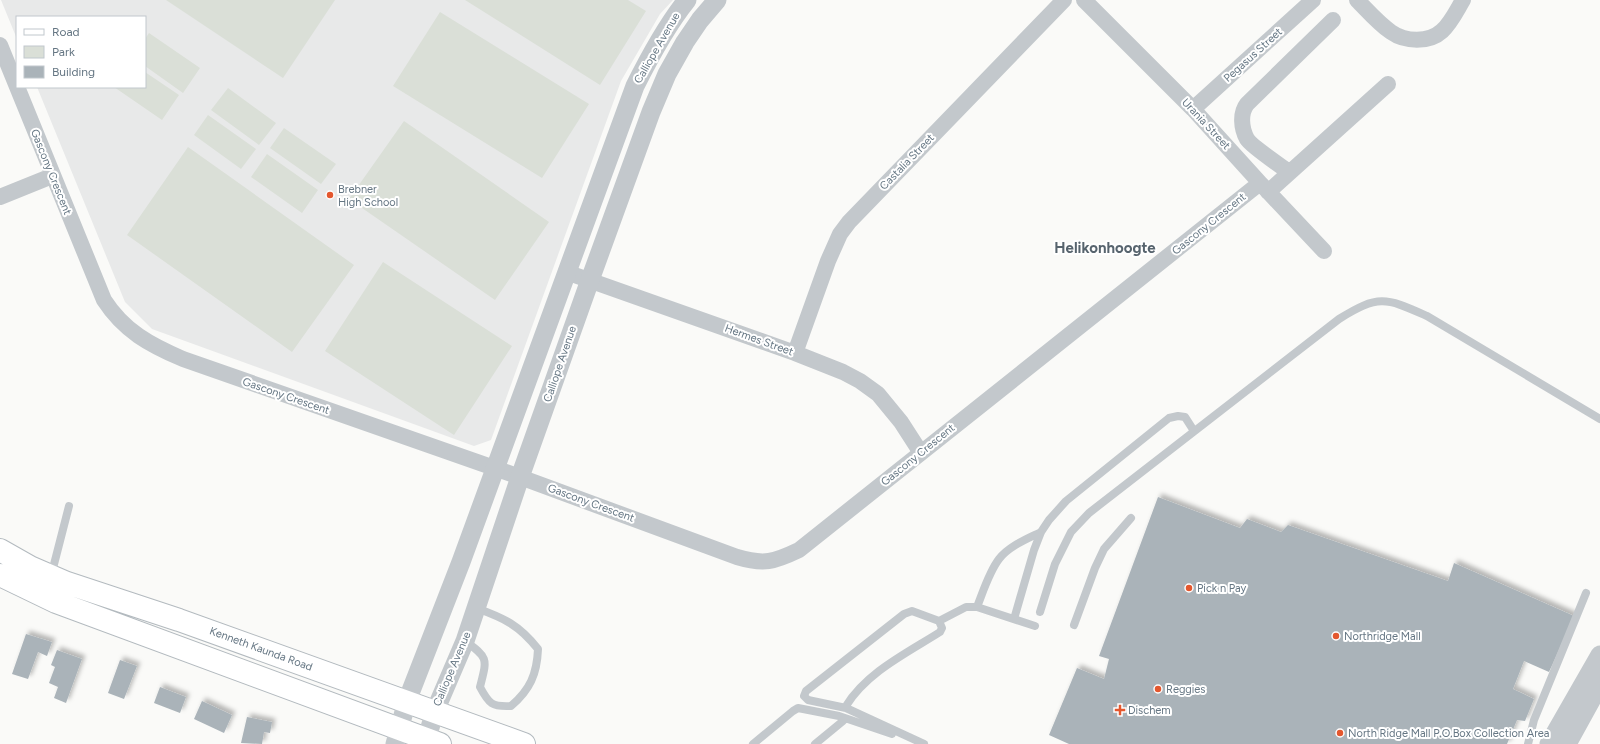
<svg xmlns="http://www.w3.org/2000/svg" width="1600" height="744" font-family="Figtree,sans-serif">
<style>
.built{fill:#e8e9e9}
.green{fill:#dadfd7}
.building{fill:#aab3b9;filter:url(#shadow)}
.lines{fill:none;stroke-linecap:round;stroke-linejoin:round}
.secondary-casing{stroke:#b3babf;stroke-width:24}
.service{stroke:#c3c8cc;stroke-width:8}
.minor{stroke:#c3c8cc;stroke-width:16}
.tertiary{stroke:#c3c8cc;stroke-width:19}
.secondary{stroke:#fff;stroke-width:22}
.poi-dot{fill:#e4572e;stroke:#fff;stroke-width:1.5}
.labels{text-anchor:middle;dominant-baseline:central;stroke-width:4;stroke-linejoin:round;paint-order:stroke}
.street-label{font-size:11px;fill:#657683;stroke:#fff}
.poi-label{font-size:11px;fill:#657683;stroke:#fff;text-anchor:start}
.district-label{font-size:15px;font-weight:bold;fill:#57646e;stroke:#fff}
</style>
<defs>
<filter id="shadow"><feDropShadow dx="3.5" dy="-3.5" stdDeviation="2" flood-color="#0004"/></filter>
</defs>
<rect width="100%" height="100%" fill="#fafaf8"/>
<path class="built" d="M 1,0 L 673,0 L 660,14 L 621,81 L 491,440 L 474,446 L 152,329 L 125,302 L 37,87 L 145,87 L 145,17 L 17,17 L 17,39 Z"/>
<path class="green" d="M 166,0 L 335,0 L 283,78 Z
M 465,0 L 628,0 L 646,11 L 600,85 Z
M 440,12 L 589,104 L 542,178 L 393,86 Z
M 149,33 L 200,68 L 183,93 L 145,66 L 145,39 Z
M 145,72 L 179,95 L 162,120 L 114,87 L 145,87 Z
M 228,88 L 276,123 L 259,145 L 211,110 Z
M 208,115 L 256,149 L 241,169 L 194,135 Z
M 404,121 L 549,222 L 495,300 L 349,199 Z
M 284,128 L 336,164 L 321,184 L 270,148 Z
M 188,147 L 354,265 L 292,352 L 127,235 Z
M 267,154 L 318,190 L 302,213 L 251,177 Z
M 383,262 L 512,346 L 454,435 L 325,351 Z"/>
<path class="building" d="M 1158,497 L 1240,528 L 1247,519 L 1281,532 L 1288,525 L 1448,581 L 1454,563 L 1574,616 L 1549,672 L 1524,661 L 1513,689 L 1534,699 L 1525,721 L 1517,720 L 1507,744 L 1069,744 L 1049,735 L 1077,668 L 1104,679 L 1109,659 L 1099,656 Z
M 26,634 L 52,642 L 47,656 L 38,652 L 28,679 L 12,674 Z
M 57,650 L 82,659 L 66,703 L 54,698 L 58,687 L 49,683 L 55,667 L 51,665 Z
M 120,660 L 137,666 L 124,699 L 108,693 Z
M 160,687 L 186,697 L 180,713 L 154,703 Z
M 202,701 L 232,715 L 224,733 L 194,719 Z
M 247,717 L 272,722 L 270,733 L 264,732 L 262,744 L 241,743 Z"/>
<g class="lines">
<g class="secondary-casing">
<path id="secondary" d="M 0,550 L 30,567 L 67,583 L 179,620 L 524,744
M 0,575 L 56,602 L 440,744"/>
</g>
<path class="service" d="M 51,576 L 69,506
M 977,607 C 983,592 989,572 999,559 C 1009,546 1027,539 1041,532
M 1040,612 L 1055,564 L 1071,532 L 1089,513 L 1339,319 C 1379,294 1386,298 1427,316 L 1600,419
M 1014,619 L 1034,550 L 1041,532 L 1049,520 L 1066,501 L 1169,418 L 1178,416 L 1185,417 L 1194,431
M 1074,625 L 1095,568 L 1104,549 L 1131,518
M 465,641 C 489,658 487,659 480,687 C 489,704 492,707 511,706 C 530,690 537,674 538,649 C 519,625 504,618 476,608
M 846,708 L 808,700 L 804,696 L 806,691 L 904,614 L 912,611 L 939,621 L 966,607 L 977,607 L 1035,626
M 753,744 L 793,711 L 798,708 L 839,716 L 892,734
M 815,744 L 843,721 L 842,718
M 924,744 L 846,708 L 846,706 C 867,672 907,653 940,632 L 942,628 L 939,621
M 1528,744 L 1534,720 L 1586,593"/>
<path class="minor" d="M 1084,0 L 1193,109 L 1260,183 L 1324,251
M 1357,0 C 1368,11 1378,23 1391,32 C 1405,42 1429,43 1442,31 C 1451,23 1457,10 1463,0
M 0,45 L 104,300 C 124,331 150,345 183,359 L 520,477 L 737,557 C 764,565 774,562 799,550 L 1260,183
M 1193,109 L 1313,0
M 1289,172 C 1281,166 1251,146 1247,139 C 1241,128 1240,113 1247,104 L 1333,20
M 1268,192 L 1388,84
M 0,197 L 52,176
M 566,272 L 795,353 L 843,372 L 860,381 L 878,394 L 901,422 L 921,453
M 795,353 L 828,261 L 840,234 L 849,222 L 1064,0"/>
<path class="tertiary" d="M 395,744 L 407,701 L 461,562 L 635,86 C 650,56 666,26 687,0
M 425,744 L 435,711 L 465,641 L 520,477 L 590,280 L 651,112 L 667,74 L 685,42 L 700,20 L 717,0
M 1549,744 L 1600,655
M 1567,744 L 1600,684"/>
<use href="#secondary" class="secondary"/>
</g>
<g class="poi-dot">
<circle cx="330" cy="195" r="4"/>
<circle cx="1189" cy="588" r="4"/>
<circle cx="1336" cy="636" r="4"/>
<circle cx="1158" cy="689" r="4"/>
<path d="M1118 704h4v4h4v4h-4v4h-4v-4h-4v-4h4z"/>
<circle cx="1340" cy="733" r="4"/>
</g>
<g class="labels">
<g class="street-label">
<text transform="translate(657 48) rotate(-60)">Calliope Avenue</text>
<text transform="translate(1253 55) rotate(-42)">Pegasus Street</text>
<text transform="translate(1206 124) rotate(47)">Urania Street</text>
<text transform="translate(907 162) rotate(-46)">Castalia Street</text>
<text transform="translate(51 172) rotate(68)">Gascony Crescent</text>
<text transform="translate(1209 224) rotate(-39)">Gascony Crescent</text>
<text transform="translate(759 340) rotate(20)">Hermes Street</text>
<text transform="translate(560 364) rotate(-71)">Calliope Avenue</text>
<text transform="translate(286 396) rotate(19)">Gascony Crescent</text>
<text transform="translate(918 455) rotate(-39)">Gascony Crescent</text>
<text transform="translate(591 503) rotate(20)">Gascony Crescent</text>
<text transform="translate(261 649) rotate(20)">Kenneth Kaunda Road</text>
<text transform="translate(452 669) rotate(-67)">Calliope Avenue</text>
</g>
<g class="poi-label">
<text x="338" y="189">Brebner<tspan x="338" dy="13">High School</tspan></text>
<text x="1197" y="588">Pick n Pay</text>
<text x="1344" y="636">Northridge Mall</text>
<text x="1166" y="689">Reggies</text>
<text x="1128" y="710">Dischem</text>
<text x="1348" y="733">North Ridge Mall P.O.Box Collection Area</text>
</g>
<g class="district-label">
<text x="1105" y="248">Helikonhoogte</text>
</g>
</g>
<rect x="16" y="16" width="130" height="72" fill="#ffffff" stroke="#c1c8cd"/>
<rect x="24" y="29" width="20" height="6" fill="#ffffff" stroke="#c1c8cd"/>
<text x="52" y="36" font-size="12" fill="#657683">Road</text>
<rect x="24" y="46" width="20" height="12" fill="#dadfd7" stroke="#c1c8cd"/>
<text x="52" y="56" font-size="12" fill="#657683">Park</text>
<rect x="24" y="66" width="20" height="12" fill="#aab3b9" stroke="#c1c8cd"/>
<text x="52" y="76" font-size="12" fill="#657683">Building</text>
</svg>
